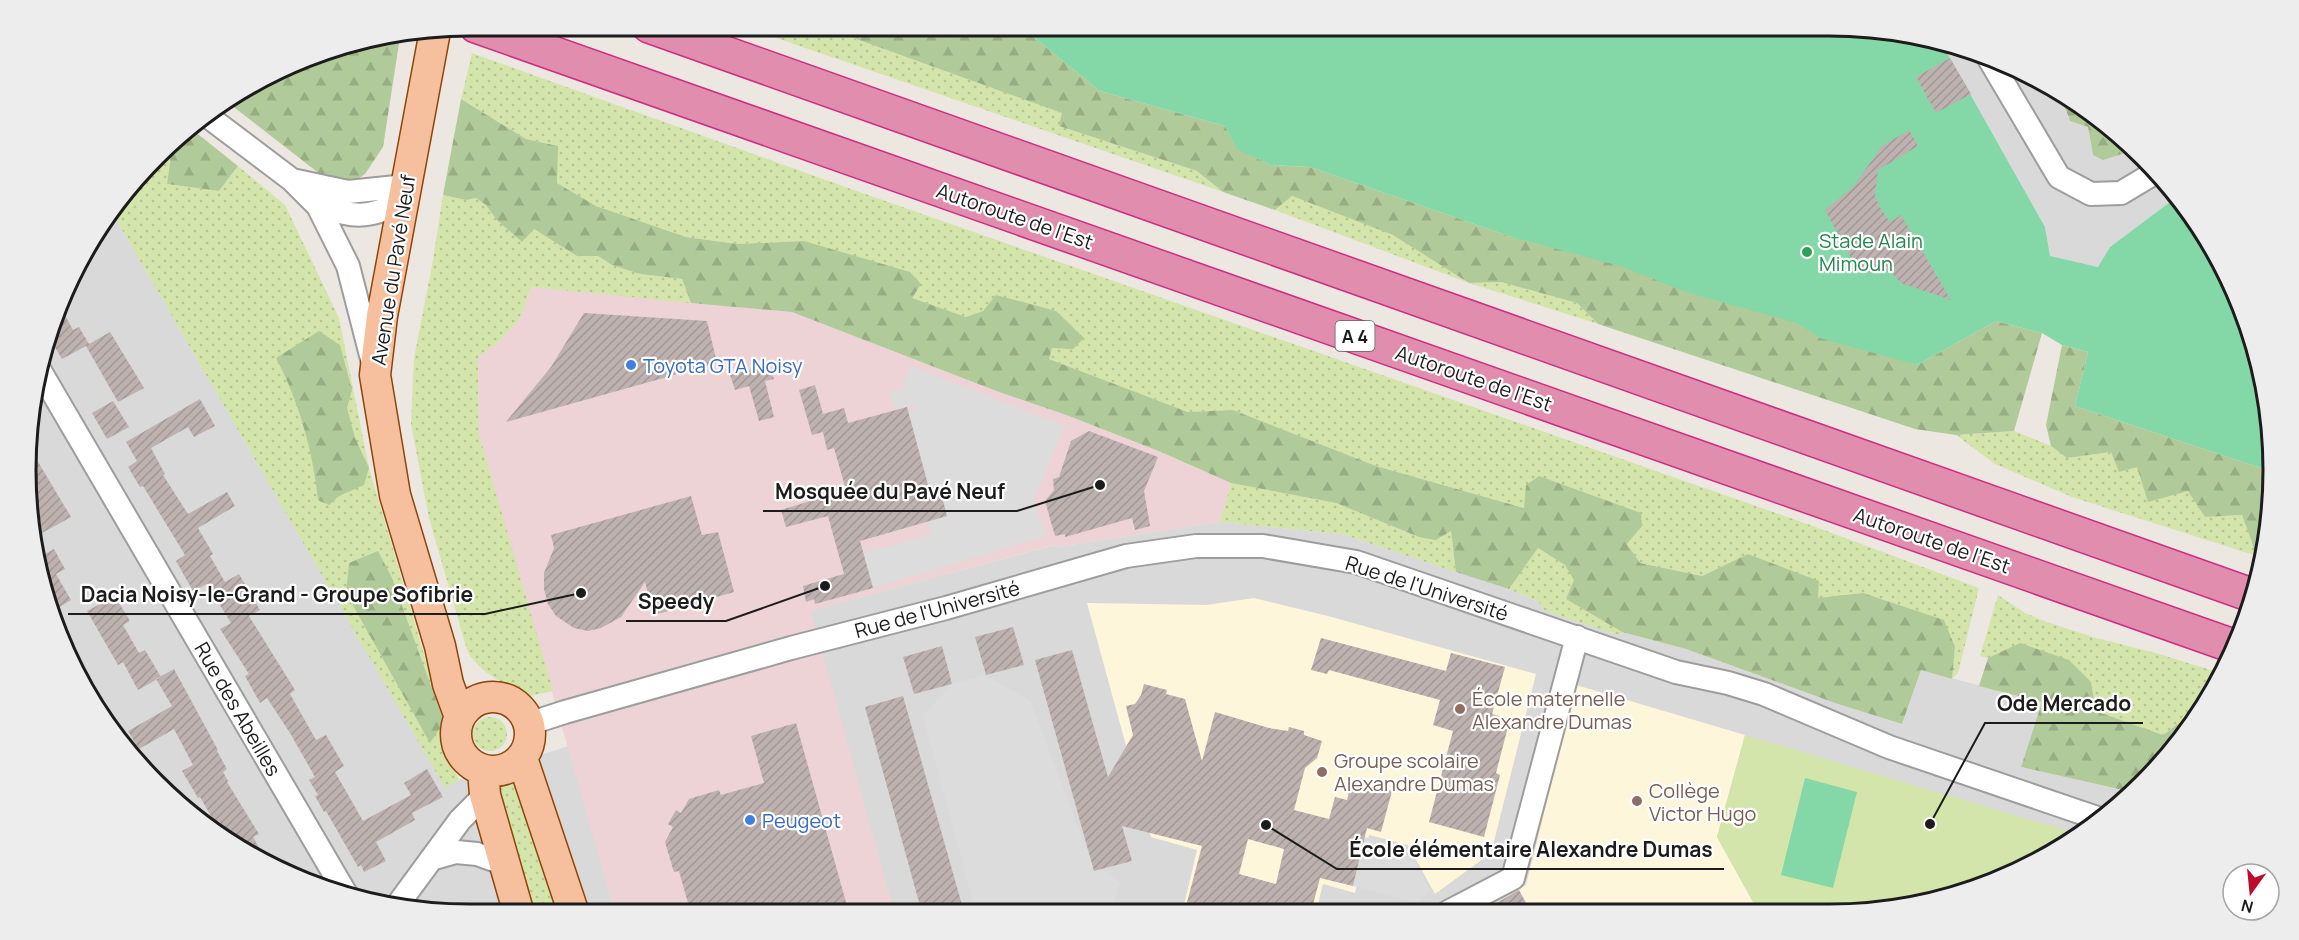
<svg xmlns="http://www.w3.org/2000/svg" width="2299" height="940" font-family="Manrope,sans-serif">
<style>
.residential{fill:#dad9d9}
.commercial{fill:#edd2d6}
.education{fill:#fdf6db}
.grass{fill:url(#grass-dots)}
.forest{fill:url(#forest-firs)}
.garden{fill:#d3e5aa}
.pitch{fill:#84d8a7}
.parking{fill:#dcdcdc}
.building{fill:url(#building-hatch);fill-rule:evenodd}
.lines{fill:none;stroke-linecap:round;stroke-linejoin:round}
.minor-casing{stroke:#9d9d9d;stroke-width:26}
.major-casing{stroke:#8c4608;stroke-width:33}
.highway-casing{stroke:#cd2d83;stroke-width:36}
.minor{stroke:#fff;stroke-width:22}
.major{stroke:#f6bf9e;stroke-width:30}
.highway{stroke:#e18dad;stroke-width:33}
.leisure-dot{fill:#2e9e5b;stroke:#fff;stroke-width:2}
.shop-dot{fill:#3f7fe0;stroke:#fff;stroke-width:2}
.education-dot{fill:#8d6e63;stroke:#fff;stroke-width:2}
.labels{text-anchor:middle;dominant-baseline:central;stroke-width:4.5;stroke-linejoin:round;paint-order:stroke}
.shield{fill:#fff;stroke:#606060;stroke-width:1.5}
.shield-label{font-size:18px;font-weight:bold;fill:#1c1c1c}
.street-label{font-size:20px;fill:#1c1c1c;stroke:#fff}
.leisure-label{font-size:20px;fill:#27864d;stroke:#fff;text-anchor:start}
.shop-label{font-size:20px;fill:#366cbe;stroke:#fff;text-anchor:start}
.education-label{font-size:20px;fill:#785e54;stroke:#fff;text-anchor:start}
.rim{fill:none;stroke:#1c1c1c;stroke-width:3}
.leader{fill:none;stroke:#1c1c1c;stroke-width:2}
.callout-dot{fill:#1c1c1c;stroke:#fff;stroke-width:2}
.callout-label{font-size:21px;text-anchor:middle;font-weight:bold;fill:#1c1c1c;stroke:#fff;stroke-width:4.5;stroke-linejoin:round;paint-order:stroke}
</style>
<defs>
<pattern id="grass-dots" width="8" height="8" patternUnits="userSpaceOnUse" patternTransform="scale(1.5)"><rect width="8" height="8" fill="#d3e5aa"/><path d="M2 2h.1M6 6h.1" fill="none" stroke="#b5c492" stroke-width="1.8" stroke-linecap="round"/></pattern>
<pattern id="forest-firs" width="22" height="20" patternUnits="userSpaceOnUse" patternTransform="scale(1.5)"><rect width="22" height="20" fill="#b1ca99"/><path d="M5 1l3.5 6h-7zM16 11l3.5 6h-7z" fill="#98ad83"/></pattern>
<pattern id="building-hatch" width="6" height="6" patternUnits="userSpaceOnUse" patternTransform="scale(1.5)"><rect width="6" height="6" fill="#bdb2af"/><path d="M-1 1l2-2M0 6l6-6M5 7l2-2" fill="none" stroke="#a29896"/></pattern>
</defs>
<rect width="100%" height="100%" fill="#ede7e2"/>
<path class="residential" d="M 1942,44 L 1972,49 L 2049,84 L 2066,110 L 2070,121 L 2088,127 L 2093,155 L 2121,155 L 2135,150 L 2178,196 L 2110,247 L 2098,267 L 2050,257 L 2045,227 Z
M 113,214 L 445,787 L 459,780 L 569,746 L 615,914 L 470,914 L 327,891 L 200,823 L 100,717 L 59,640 L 34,557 L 29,412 L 49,327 L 85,248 Z
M 1220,522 L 1342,534 L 1509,589 L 1617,635 L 1622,632 L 1686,649 L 1838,704 L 1902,724 L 1921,670 L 2042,702 L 2021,767 L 2132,792 L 2122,804 L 2025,869 L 1887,911 L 894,913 L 810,611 L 1055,545 L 1057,547 Z"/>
<path class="commercial" d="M 531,287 L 792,312 L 999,392 L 1069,416 L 1161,452 L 1231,483 L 1220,522 L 1057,547 L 1054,545 L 811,611 L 894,913 L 615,914 L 479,434 L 478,357 L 500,341 L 521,317 Z"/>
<path class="education" d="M 1254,598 L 1328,616 L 1536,674 L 1491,853 L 1435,894 L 1408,845 L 1369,835 L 1355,893 L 1323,884 L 1316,912 L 1199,913 L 1183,909 L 1197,850 L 1151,837 L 1087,603 L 1206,605 Z
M 1576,685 L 1745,735 L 1717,837 L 1758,911 L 1482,912 L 1526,885 Z"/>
<path class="grass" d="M 742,26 L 819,26 L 1063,113 L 1059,126 L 1197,171 L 1223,192 Z
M 472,53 L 851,189 L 1813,526 L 1979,588 L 1958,673 L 1952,679 L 1955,647 L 1863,593 L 1818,599 L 1748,554 L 1702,576 L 1640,563 L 1627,544 L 1642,526 L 1525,508 L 1376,466 L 1233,410 L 1188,412 L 1049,359 L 1052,347 L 983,311 L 966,317 L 911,298 L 805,241 L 738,244 L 686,237 L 596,206 L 556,183 L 558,146 L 526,139 L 461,99 Z
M 173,140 L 167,184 L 219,191 L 238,166 L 285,205 L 339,318 L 369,468 L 444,722 L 441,742 L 459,780 L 445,788 L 113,214 Z
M 443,195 L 466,200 L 476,198 L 486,205 L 496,219 L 534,229 L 577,256 L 598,256 L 612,265 L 640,274 L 682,279 L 691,303 L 531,287 L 521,317 L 500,341 L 478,357 L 479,434 L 553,691 L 530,696 C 507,685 479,674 467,650 L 429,518 L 411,424 L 414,358 L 432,266 Z
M 1292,196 L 1394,235 L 1469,283 L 1501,282 L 1577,303 L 1598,324 L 1469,283 L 1275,210 Z
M 2014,431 L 2051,446 L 2067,458 L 2111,452 L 2189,491 L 2205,517 L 2242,515 L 2257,556 L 2072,497 L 1995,464 L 1956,435 Z
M 1231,483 L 1336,503 L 1419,537 L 1451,531 L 1456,572 L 1342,534 L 1220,522 Z
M 1538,548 L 1565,565 L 1575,580 L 1566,599 L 1622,632 L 1618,635 L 1545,611 L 1539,602 L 1509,589 Z
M 1998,595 L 2025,613 L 2047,622 L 2096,638 L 2156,653 L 2220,673 L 2199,717 L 2190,714 L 2163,735 L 2096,711 L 2091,682 L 2020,643 L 1988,658 L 1980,656 Z
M473 734a17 17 0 1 1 34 0a17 17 0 1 1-34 0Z
M 516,774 L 556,914 L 526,914 L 490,781 Z"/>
<path class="forest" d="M 820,26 L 1020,26 L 1100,91 L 1225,126 L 1239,150 L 1271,165 L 1310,167 L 1509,236 L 1613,255 L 1917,365 L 1996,321 L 2042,333 L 2014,431 L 1956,435 L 1915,429 L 1598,324 L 1577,303 L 1501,282 L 1469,283 L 1393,235 L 1292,196 L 1275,210 L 1223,192 L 1197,171 L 1059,126 L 1062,113 Z
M 400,37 L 383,147 L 365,174 L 353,182 L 334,185 L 226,101 L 248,85 L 327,49 Z
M 2049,84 L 2122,136 L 2135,150 L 2103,160 L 2093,155 L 2088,127 L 2070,121 L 2066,110 Z
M 461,99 L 526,139 L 558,146 L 557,183 L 596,206 L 686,237 L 738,244 L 804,241 L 910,272 L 921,284 L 912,298 L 966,317 L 983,311 L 996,295 L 1056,311 L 1084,338 L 1073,349 L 1052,348 L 1049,359 L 1188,412 L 1233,410 L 1376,466 L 1524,508 L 1526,485 L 1539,476 L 1641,513 L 1642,526 L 1627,544 L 1640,563 L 1702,576 L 1748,554 L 1819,581 L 1818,598 L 1863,593 L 1944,620 L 1955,647 L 1952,679 L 1921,670 L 1902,724 L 1838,704 L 1686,649 L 1622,632 L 1566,599 L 1574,580 L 1565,565 L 1538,548 L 1509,589 L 1456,572 L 1451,531 L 1436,540 L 1419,537 L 1336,503 L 1231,483 L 1161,452 L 1069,416 L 999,392 L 792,312 L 691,303 L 682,279 L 640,274 L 612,265 L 598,256 L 577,256 L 534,229 L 522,242 L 496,219 L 486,205 L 476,198 L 466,200 L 443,195 Z
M 189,127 L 238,166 L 219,191 L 167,184 L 173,140 Z
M 319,331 L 340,345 L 352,390 L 347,408 L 355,438 L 369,468 L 364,485 L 339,496 L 329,505 L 318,500 C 313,452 299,401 276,358 Z
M 2062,345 L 2088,352 L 2075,406 L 2264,469 L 2272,465 L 2270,528 L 2263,558 L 2257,556 L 2242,515 L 2205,517 L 2188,491 L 2148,502 L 2137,467 L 2119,472 L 2111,452 L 2067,458 L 2051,446 L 2046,425 Z
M 378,551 L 392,578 L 444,722 L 430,743 L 346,593 L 349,563 Z
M 2020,643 L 2069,660 L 2091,682 L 2096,711 L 2163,735 L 2191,714 L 2199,717 L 2132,792 L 2021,767 L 2042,702 L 1979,686 L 1988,658 Z"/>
<path class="garden" d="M 1745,735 L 2078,834 L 2025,869 L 1887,911 L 1758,911 L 1717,837 Z"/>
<path class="pitch" d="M 1020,26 L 1829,26 L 1942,44 L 2045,227 L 2050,256 L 2098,267 L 2110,247 L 2178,196 L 2181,199 C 2197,223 2215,248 2228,273 C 2254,327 2274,405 2272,465 L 2264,469 L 2075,406 L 2088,352 L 2062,345 L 2042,333 L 1996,321 L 1917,365 L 1820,338 L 1797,323 L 1686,292 L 1623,267 L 1509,236 L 1310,167 L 1271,165 L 1238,150 L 1225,126 L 1100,91 Z
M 1805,778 L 1857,792 L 1833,888 L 1781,875 Z"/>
<path class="parking" d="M 910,366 L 1065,426 L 1034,498 L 1045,536 L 873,588 L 863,553 L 931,535 L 928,521 L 940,489 L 930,492 L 908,412 L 915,410 L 914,405 L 896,410 L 889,392 L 902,390 Z
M 985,675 L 1030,701 L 1091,860 L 1120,883 L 1111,913 L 976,913 L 923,716 L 952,684 Z
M 1365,837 L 1407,849 L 1430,890 L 1418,903 L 1353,886 Z"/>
<path class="building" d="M 1950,58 L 1971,94 L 1936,113 L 1916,77 Z
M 1909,130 L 1918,146 L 1878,170 L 1875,195 L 1879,206 L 1890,222 L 1901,215 L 1951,300 L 1901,283 L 1890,271 L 1872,273 L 1856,267 L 1825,210 L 1853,187 L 1882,146 Z
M 59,304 L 73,330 L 79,327 L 89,344 L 110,332 L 144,388 L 118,402 L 86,346 L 62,359 L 47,334 Z
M 584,313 L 707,321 L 717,363 L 506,422 L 551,367 Z
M 769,364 L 774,379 L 765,381 L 774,417 L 759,421 L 749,386 L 735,390 L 730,375 Z
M 815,385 L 823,414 L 844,408 L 848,423 L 907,407 L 930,492 L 940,489 L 947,516 L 860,541 L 873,588 L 815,604 L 814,599 L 806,602 L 803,586 L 844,574 L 828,516 L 786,527 L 781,510 L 846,490 L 834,448 L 827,450 L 823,432 L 812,435 L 799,390 Z
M 200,399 L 215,426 L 194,437 L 188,427 L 151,448 L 165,474 L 163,475 L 188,514 L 227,492 L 235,506 L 198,528 L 213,554 L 210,556 L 225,582 L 239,574 L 260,610 L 249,616 L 295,690 L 290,694 L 316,740 L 326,735 L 344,766 L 335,772 L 363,821 L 411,795 L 404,783 L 427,769 L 443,797 L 412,813 L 415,820 L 376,842 L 386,861 L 364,872 L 361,865 L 358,867 L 326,811 L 324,812 L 315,796 L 318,795 L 309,780 L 315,777 L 290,733 L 267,698 L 260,703 L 245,676 L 249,674 L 220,629 L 231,623 L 207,584 L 193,591 L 176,561 L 185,555 L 143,486 L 140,487 L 128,467 L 137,461 L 126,442 Z
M 113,401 L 129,427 L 107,439 L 92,413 Z
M 1089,431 L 1158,457 L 1144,491 L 1150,526 L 1135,530 L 1132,518 L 1065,537 L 1065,534 L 1055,536 L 1045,501 L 1054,490 L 1053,479 L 1059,477 L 1071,441 Z
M 31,450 L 71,517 L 33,538 L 32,491 Z
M 691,496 L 702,535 L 718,532 L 734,592 L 654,615 L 645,582 L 621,617 L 601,628 L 588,631 L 574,628 L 556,616 L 548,604 L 544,589 L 544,573 L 554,548 L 551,535 Z
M 36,537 L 45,554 L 54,549 L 65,569 L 56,574 L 71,600 L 51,612 L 34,557 L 33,538 Z
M 115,596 L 130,621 L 123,625 L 139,653 L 145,650 L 161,677 L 138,690 L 123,662 L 118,665 L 87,611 Z
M 1013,627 L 1024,665 L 986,675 L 975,637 Z
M 1321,638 L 1446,671 L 1451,653 L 1505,667 L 1492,714 L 1510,719 L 1496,773 L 1500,775 L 1484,837 L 1429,822 L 1453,731 L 1433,725 L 1440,700 L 1329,670 L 1327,674 L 1311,670 Z
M 942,646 L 952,684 L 914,694 L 903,657 Z
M 1072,650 L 1108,777 L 1133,735 L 1126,706 L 1135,704 L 1141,695 L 1144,684 L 1167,690 L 1166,694 L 1185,699 L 1202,761 L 1215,712 L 1269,728 L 1288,731 L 1289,727 L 1304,731 L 1304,735 L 1322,741 L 1317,758 L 1305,768 L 1294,810 L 1329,819 L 1335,797 L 1347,800 L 1352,780 L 1392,791 L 1381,832 L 1367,828 L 1353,886 L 1320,878 L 1311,912 L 1212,912 L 1186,906 L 1202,846 L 1122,826 L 1132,861 L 1094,871 L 1035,660 ZM 1248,839 L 1284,849 L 1276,884 L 1239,874 Z
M 174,669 L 218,750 L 217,751 L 227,769 L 223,772 L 228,781 L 227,782 L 259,834 L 253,837 L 265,858 L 229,838 L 219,821 L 215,823 L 200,797 L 198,798 L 182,771 L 193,765 L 174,729 L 139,749 L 128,731 L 172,706 L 156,679 Z
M 903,696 L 962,905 L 932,913 L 922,913 L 865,707 Z
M 796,723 L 849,913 L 691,914 L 679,871 L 674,872 L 665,842 L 673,827 L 668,824 L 676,810 L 681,813 L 689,799 L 719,790 L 721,795 L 764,783 L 751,736 Z
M 1519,890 L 1531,912 L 1482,912 L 1515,892 Z"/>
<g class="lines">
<g class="minor-casing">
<path id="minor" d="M 1988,57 L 2059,177 L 2091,194 L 2121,193 L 2156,172
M 206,115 L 292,180 L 318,206 L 348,266 L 372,359
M 292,180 L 348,192 L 406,186
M 318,206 C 360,218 362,218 403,203
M 39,369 L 346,894
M 528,724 L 565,712 L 791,648 L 946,608 L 1126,556 L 1196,546 L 1263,546 L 1356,562 L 1676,672 L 1728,683 L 1764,694 L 1889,747 L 2100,819
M 431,859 L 456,852 L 477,854 L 505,864
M 399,903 L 460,820 L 485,795
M 1448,912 L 1513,878 L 1577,637"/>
</g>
<g class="major-casing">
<path id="major" d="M 435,31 L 382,316 L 375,375 L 395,495 L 440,646 L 448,684 L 460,717
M456 734a37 37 0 1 1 74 0a37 37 0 1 1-74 0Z
M 522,758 L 574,914
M 483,770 L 485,795 L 519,914"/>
</g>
<g class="highway-casing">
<path id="highway" d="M 476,26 L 2233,646
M 649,26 L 2254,596"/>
</g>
<use href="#minor" class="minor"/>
<use href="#major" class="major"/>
<use href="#highway" class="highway"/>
</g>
<circle class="leisure-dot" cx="1807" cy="252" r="6"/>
<g class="shop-dot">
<circle cx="631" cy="365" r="6"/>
<circle cx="750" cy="820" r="6"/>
</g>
<g class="education-dot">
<circle cx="1460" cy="709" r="6"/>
<circle cx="1322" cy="772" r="6"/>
<circle cx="1637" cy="801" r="6"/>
</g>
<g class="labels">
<rect class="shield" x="1335.5" y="321" width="39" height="30" rx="4.5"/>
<g class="shield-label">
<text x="1355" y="336">A 4</text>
</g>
<g class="street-label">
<text transform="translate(1015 216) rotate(19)">Autoroute de l’Est</text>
<text transform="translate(393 270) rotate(-81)">Avenue du Pavé Neuf</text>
<text transform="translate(1474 378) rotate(19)">Autoroute de l’Est</text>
<text transform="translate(1932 540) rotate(19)">Autoroute de l’Est</text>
<text transform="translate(1427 588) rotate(18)">Rue de l'Université</text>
<text transform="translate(937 609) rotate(-15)">Rue de l'Université</text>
<text transform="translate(238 709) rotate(60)">Rue des Abeilles</text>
</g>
<g class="leisure-label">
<text x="1819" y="240">Stade Alain<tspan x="1819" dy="23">Mimoun</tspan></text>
</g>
<g class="shop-label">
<text x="643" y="365">Toyota GTA Noisy</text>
<text x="762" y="820">Peugeot</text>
</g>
<g class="education-label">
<text x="1472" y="698">École maternelle<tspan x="1472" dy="23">Alexandre Dumas</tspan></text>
<text x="1334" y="760">Groupe scolaire<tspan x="1334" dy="23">Alexandre Dumas</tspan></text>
<text x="1649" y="790">Collège<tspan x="1649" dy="23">Victor Hugo</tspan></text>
</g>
</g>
<path d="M0 0H2299V940H0ZM470 36H1829A434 434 0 0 1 2263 470V470A434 434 0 0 1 1829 904H470A434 434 0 0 1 36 470V470A434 434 0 0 1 470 36Z" fill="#ededed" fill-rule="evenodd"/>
<path class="rim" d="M470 36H1829A434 434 0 0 1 2263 470V470A434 434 0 0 1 1829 904H470A434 434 0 0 1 36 470V470A434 434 0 0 1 470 36Z"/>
<path class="leader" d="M1100 485L1017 511H763M581 593L485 614H68M825 586L726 621H626M1930 824L1985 723H2143M1266 825L1337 869H1724"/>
<g class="callout-dot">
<circle cx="1100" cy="485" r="6"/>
<circle cx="581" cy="593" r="6"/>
<circle cx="825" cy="586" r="6"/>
<circle cx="1930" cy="824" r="6"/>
<circle cx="1266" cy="825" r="6"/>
</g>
<g class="callout-label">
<text x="890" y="499">Mosquée du Pavé Neuf</text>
<text x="277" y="602">Dacia Noisy-le-Grand - Groupe Sofibrie</text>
<text x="676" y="609">Speedy</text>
<text x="2064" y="711">Ode Mercado</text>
<text x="1531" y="857">École élémentaire Alexandre Dumas</text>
</g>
<g transform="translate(2251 892) rotate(195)"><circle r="28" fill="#ffffff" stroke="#a4a4a4" stroke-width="1.5"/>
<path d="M0-4.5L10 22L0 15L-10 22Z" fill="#bd0b2e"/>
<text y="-9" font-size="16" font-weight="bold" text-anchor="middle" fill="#1c1c1c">N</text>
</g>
</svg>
